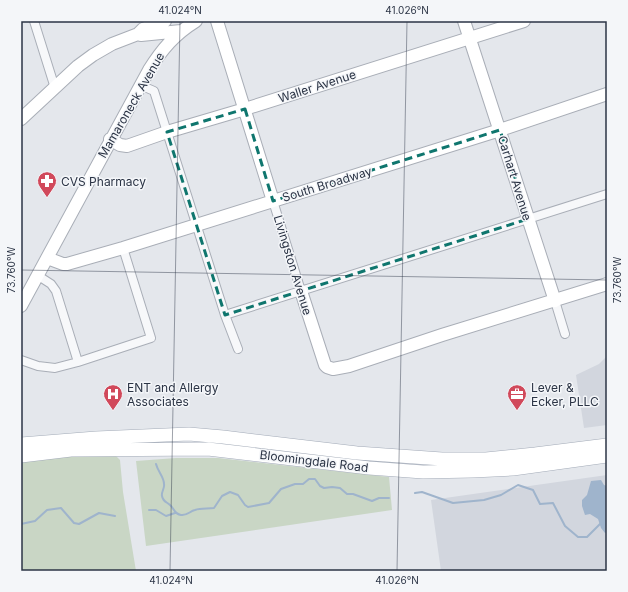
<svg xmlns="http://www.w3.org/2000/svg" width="628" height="592" font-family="Inter,sans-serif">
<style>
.built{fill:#d2d6de}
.green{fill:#c9d6c5}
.water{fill:#9fb4cc}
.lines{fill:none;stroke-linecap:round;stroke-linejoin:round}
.stream{stroke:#9fb4cc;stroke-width:2}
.street-casing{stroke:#a9aeb7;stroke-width:10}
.secondary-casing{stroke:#a9aeb7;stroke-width:14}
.primary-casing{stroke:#a3abb8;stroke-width:14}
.street{stroke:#f7f8fa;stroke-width:8}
.secondary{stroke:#fff;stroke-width:12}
.primary{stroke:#fff;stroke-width:13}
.marked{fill:none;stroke:#0f766e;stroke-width:3;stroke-dasharray:8 5;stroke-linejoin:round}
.ticks{fill:none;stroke:#2b3445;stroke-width:1;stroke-opacity:0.45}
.labels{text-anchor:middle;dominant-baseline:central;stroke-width:3;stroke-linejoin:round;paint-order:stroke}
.street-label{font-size:12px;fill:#2b3445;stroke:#f4f6f9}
.poi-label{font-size:12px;fill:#2b3445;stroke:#f4f6f9;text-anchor:start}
.neatline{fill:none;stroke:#2b3445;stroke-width:1.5}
.ticks-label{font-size:10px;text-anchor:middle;fill:#2b3445}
</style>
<rect width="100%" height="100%" fill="#e4e7ec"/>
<path class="built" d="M 607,356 L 607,425 L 584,428 L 576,375 L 599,364 Z
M 607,475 L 607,571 L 441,571 L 431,500 Z"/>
<path class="green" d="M 70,455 L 116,456 L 120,460 L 123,492 L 136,571 L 21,571 L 21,460 Z
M 176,458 L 218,458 L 389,477 L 392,510 L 146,546 L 136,461 Z"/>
<path class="water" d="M 601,480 L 604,485 L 607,486 L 607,532 L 605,533 L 601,528 L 598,519 L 590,514 L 585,515 L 582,506 L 582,500 L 587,495 L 591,481 Z"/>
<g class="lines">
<path class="stream" d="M 156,464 C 158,472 164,477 164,484 C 165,488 161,492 162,496 C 163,502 167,502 170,505 C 174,508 174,514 181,515 C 187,516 190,511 195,510 C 201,508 208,509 214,508 L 222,496 L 230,492 L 238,495 L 245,505 L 248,507 L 269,503 L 281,489 L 295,484 L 303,484 L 309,479 L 315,479 L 320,486 L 324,488 L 332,487 L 340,488 L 347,494 L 353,494 L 372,501 L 379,498 L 389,498
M 415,493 L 422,492 L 453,503 L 484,500 L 501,495 L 518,485 L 533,490 L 540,504 L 553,503 L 565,526 L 578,537 L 587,537 L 601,523
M 149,510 L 156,510 L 166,516 L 175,513
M 21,524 L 35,521 L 47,510 L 61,508 L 74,523 L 79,524 L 99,513 L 115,516"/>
<g class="street-casing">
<path id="street" d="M 34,21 L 55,88
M 140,85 L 154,91 L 225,315 L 238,349
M 273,201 L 301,291
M 37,275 L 51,284 L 56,291 L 78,362
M 555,301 L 565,334
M 225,315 L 607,194
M 21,360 L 38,366 L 55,368 L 78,362 L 151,338 L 123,248"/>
</g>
<g class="secondary-casing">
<path id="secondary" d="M 217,21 L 273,201
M 464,21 L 555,301
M 141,35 L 181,31
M 21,119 L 78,66 L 93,55 L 112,44 L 138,34 L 143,29 L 165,21
M 110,139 L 120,145 L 127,146 L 167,132 L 245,109 L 524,21
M 47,258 L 63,264 L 67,264 L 123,248 L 500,130 L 607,94
M 301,291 L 325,365 L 327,367 L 333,369 L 349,366 L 442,335 L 607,284
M 21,306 L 149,70 C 162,49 175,34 196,21"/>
</g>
<g class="primary-casing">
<path id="primary" d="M 21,444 L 96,438 L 189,434 L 223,437 L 357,453 L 442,459 L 486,459 L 535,454 L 607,445
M 21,456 L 71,450 L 208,449 L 369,468 L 423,472 L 473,471 L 513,469 L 607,456"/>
</g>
<use href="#street" class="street"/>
<use href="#secondary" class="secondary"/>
<use href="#primary" class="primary"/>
</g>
<path class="marked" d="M 245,109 L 273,201 L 500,130 L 528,219 L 225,315 L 167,132 Z"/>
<path class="ticks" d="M 21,270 L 607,280M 170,571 L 180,21M 397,571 L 407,21"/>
<defs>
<g id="pharmacy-pin" transform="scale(1)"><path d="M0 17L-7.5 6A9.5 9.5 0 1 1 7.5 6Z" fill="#d1495b" stroke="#f4f6f9"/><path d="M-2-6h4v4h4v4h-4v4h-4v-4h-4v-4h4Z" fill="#fff"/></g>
<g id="hospital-pin" transform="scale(1)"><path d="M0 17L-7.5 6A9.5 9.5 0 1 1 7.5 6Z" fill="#d1495b" stroke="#f4f6f9"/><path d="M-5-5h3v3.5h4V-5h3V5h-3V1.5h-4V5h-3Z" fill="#fff"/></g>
<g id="office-pin" transform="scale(1)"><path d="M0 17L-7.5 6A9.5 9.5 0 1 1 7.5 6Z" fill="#d1495b" stroke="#f4f6f9"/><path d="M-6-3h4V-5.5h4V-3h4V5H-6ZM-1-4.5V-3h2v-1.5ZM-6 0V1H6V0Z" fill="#fff"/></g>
</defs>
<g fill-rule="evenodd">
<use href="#pharmacy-pin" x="47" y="181"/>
<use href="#hospital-pin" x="113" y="394"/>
<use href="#office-pin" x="517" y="394"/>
</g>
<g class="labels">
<g class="street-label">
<text transform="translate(317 86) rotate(-18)">Waller Avenue</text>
<text transform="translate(131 105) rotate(-60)">Mamaroneck Avenue</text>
<text transform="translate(515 178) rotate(73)">Carhart Avenue</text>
<text transform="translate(327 184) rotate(-17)">South Broadway</text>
<text transform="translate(293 265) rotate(73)">Livingston Avenue</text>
<text transform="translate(314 461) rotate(7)">Bloomingdale Road</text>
</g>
<g class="poi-label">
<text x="61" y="181">CVS Pharmacy</text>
<text x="127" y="387">ENT and Allergy<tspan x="127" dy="14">Associates</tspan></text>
<text x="531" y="387">Lever &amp;<tspan x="531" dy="14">Ecker, PLLC</tspan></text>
</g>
</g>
<rect width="628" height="592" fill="none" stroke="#f4f6f9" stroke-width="44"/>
<rect x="22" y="22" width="584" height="548" class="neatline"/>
<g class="ticks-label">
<text x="180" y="14">41.024°N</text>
<text x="407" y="14">41.026°N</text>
<text transform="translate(11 270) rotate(-90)" y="4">73.760°W</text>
<text transform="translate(617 280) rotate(-90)" y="4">73.760°W</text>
<text x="171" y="584">41.024°N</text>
<text x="397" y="584">41.026°N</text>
</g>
</svg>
